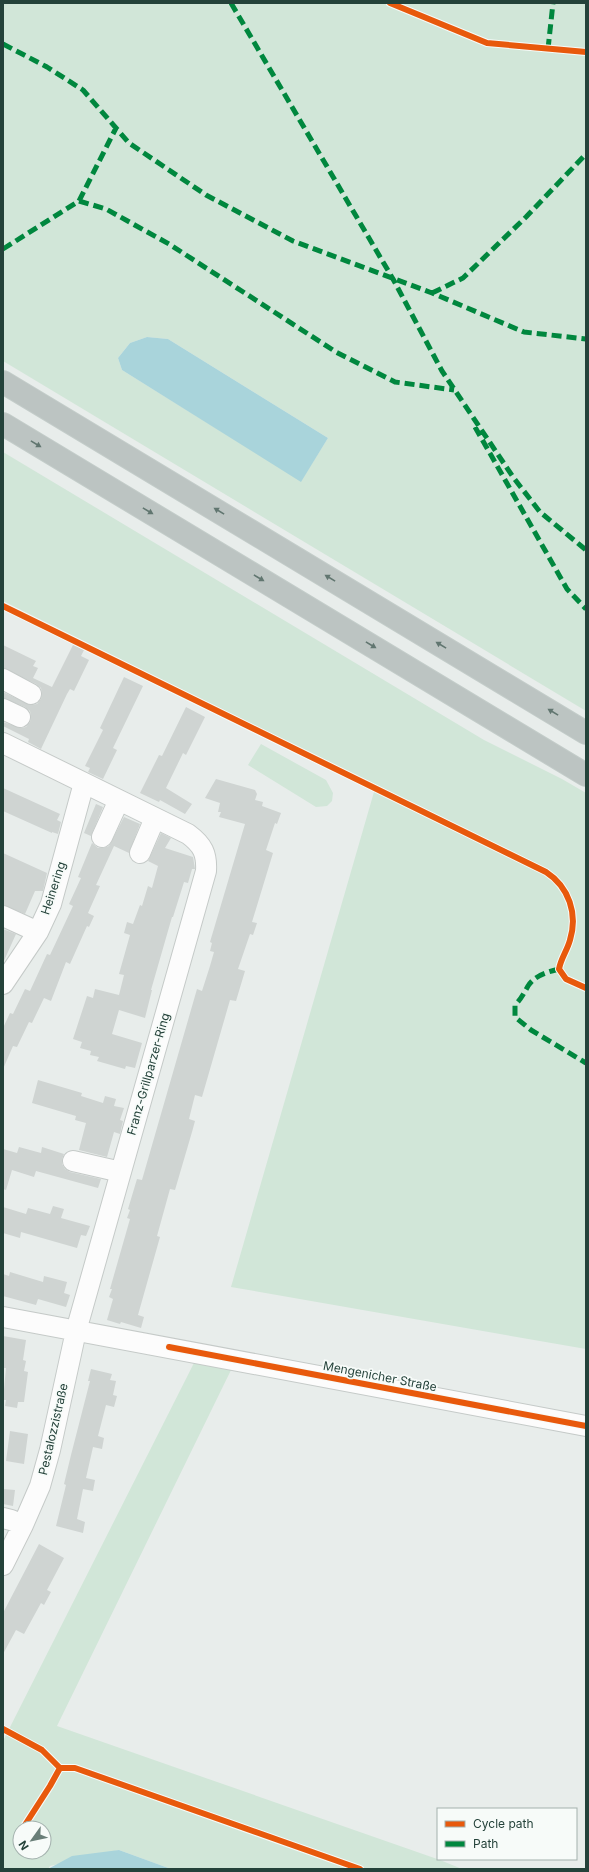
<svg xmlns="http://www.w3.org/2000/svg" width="589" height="1872" font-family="Inter,sans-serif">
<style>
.green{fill:#d1e6d8;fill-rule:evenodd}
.water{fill:#a9d4db}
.building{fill:#cfd4d2}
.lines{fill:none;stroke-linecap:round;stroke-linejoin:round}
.minor-casing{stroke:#c5cac8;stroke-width:22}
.highway-casing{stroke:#c3ccc9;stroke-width:24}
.minor{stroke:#fcfcfc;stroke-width:20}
.highway{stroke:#bcc4c2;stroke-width:22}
.quiet{stroke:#00873e;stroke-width:5;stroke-dasharray:10 5;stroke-linecap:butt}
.cycleway-casing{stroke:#f7fbf9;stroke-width:8}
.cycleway{stroke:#e8590c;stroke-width:6}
.oneway{fill:#617670}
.labels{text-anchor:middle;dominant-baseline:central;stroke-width:3.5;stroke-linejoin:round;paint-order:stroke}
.street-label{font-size:12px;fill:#24423a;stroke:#f7fbf9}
</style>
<rect width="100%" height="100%" fill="#e8edeb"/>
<path class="green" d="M 3,3 L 586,3 L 586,711 L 3,361 ZM 147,337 L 168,339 L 328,438 L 301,481 L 122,370 L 118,358 L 130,343 Z
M 3,452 L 484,740 L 562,779 L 586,793 L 586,1349 L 231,1287 L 376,785 L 3,601 Z
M 261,744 L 326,780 L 333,793 L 332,801 L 327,806 L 316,807 L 248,765 Z
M 195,1361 L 232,1368 L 57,1726 L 440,1860 L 462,1869 L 171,1869 L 119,1850 L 50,1866 L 48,1869 L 3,1869 L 3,1741 ZM 20,1828 L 44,1828 L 44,1852 L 20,1852 Z"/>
<path class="water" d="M 147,337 L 168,339 L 328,438 L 301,482 L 122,370 L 118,358 L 130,343 Z
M 119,1850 L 171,1869 L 48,1869 L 72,1856 Z"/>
<path class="building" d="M 3,645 L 36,661 L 33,666 L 38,668 L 33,678 L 52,687 L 73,645 L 84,650 L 81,656 L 89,660 L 74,691 L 70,689 L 67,694 L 41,749 L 28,742 L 29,739 L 3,726 L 3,722 L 21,728 L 26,727 L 30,722 L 31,716 L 30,711 L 25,707 L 3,698 L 3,692 L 31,705 L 37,704 L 41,699 L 42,694 L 41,688 L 36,684 L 3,668 Z
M 124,677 L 143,686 L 113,748 L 117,750 L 103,779 L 88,772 L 90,768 L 85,766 L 103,730 L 100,728 Z
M 186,707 L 205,717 L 186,755 L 183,753 L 166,788 L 192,804 L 185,814 L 160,800 L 159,802 L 140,793 L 159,755 L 162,756 Z
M 216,779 L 255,790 L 257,794 L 255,800 L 263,802 L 262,806 L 281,813 L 277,824 L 275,823 L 266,850 L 273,853 L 252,922 L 257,923 L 253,935 L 250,934 L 238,969 L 245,971 L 236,1001 L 230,1000 L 202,1097 L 195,1095 L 189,1119 L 195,1121 L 192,1132 L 175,1190 L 170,1189 L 157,1236 L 160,1237 L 138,1315 L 144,1317 L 141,1328 L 121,1322 L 120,1324 L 107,1320 L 113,1299 L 109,1297 L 112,1289 L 110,1289 L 130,1219 L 127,1218 L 130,1210 L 128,1209 L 137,1179 L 142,1180 L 197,989 L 202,991 L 210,966 L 214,952 L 210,951 L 212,943 L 210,942 L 245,824 L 219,817 L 221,812 L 218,812 L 220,803 L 205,798 Z
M 3,788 L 60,814 L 57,820 L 61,822 L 58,834 L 52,832 L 52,833 L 3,811 Z
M 96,804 L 103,807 L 91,836 L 84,833 Z
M 124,817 L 140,824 L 129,853 L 114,846 L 96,885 L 100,886 L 88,913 L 94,916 L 89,927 L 87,926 L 70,964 L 66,962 L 51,1001 L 44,998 L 32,1023 L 29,1022 L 17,1047 L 13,1046 L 3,1069 L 3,1028 L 10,1013 L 13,1014 L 25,989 L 30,991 L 47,954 L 50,955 L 73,906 L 69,904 L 81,878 L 78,877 L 92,843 L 98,848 L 103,848 L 109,846 Z
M 161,833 L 171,838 L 165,848 L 193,857 L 195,869 L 192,869 L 188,883 L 184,882 L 173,917 L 172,917 L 151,990 L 152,990 L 145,1018 L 119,1010 L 112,1034 L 142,1043 L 135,1068 L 126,1066 L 125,1069 L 97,1061 L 99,1057 L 90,1055 L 91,1051 L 80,1048 L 82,1042 L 73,1039 L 87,996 L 93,998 L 95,989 L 119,995 L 124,975 L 119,974 L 130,935 L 124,933 L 127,922 L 133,924 L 140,905 L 142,906 L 148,886 L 152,888 L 158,866 L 148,861 Z
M 3,853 L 47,873 L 43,891 L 35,891 L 25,914 L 3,905 Z
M 3,929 L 16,934 L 3,963 Z
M 38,1080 L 82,1093 L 81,1096 L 103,1103 L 105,1096 L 116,1099 L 114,1106 L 124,1108 L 120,1120 L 123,1121 L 120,1134 L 114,1132 L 107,1157 L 79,1150 L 86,1123 L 75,1120 L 76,1116 L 32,1103 Z
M 19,1147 L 41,1153 L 42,1147 L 64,1154 L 62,1159 L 62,1164 L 65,1169 L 70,1172 L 101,1179 L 98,1188 L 36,1171 L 34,1177 L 12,1170 L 6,1190 L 3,1189 L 3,1149 L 17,1153 Z
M 53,1206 L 64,1209 L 61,1218 L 90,1226 L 86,1236 L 81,1235 L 77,1248 L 21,1232 L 20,1238 L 3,1233 L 3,1207 L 26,1214 L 28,1208 L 50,1214 Z
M 10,1272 L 43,1282 L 44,1276 L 67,1282 L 64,1293 L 70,1295 L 66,1307 L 38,1299 L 36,1305 L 3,1296 L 3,1274 L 9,1276 Z
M 3,1336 L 26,1340 L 23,1360 L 26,1361 L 24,1371 L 28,1372 L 24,1402 L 18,1402 L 17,1408 L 5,1406 L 6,1400 L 3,1400 L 6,1368 L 3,1368 Z
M 91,1369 L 112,1374 L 110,1380 L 116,1381 L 113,1395 L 117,1396 L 114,1407 L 106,1405 L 98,1436 L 104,1438 L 102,1449 L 93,1447 L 86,1478 L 95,1480 L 93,1491 L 83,1489 L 77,1519 L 85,1522 L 83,1533 L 56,1526 L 66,1485 L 64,1484 L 71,1455 L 90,1381 L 88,1381 Z
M 10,1431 L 28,1434 L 24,1464 L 6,1461 Z
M 3,1489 L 15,1490 L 13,1506 L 3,1504 Z
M 39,1544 L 64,1558 L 47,1590 L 51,1592 L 44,1605 L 41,1603 L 24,1634 L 16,1630 L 3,1654 L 3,1613 Z"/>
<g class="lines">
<g class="minor-casing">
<path id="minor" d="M 3,679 L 31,694
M 3,709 L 20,717
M 3,743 L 188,834 C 203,845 207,854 206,871 L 76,1331 L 50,1450 L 40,1486 L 23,1525 L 3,1565
M 102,837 L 119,800
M 140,853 L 155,818
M 3,916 L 38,932
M 3,984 L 38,932 L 51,904 L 84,783
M 73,1161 L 121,1172
M 3,1317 L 586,1426
M 3,1518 L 11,1520 L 23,1525"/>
</g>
<g class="highway-casing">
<path id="highway" d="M 3,382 L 586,733
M 3,424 L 586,775"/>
</g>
<use href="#minor" class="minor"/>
<use href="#highway" class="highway"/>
<path class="quiet" d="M 231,3 L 393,279 L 442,371 L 513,477 L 540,512 L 586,550
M 3,44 L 47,67 L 83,90 L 129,143 L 206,195 L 293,241 L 432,293 L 524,332 L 586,339
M 548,49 L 553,3
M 79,201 L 106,209 L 169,244 L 336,352 L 395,382 L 454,390
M 3,249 L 79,201 L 116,128
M 432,293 L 463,278 L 526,217 L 586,154
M 475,427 L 567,589 L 586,609
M 559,969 C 548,972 535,975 528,986 C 524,993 521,999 515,1005 L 515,1017 L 531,1030 L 586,1063"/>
<g class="cycleway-casing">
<path id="cycleway" d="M 390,3 L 487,43 L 586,52
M 3,606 L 546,872 C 569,887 578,914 570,940 C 567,951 561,958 559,969 L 566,979 L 586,988
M 169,1347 L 586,1426
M 3,1729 L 42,1750 L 60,1768 L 75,1768 L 360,1869
M 23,1828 L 50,1786 L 60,1768"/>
</g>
<use href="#cycleway" class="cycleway"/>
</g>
<defs><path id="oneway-solid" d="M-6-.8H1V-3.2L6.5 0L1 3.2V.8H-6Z"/></defs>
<g class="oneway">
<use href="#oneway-solid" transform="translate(36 444) rotate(31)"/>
<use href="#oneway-solid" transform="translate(148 511) rotate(31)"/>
<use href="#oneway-solid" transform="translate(219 511) rotate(-149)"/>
<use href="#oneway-solid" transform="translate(259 578) rotate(31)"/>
<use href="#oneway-solid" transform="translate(330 578) rotate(-149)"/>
<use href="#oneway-solid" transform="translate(371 645) rotate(31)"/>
<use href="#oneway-solid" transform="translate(441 645) rotate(-149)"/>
<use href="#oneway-solid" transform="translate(553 712) rotate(-149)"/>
</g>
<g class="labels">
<g class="street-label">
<text transform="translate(53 888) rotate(-72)">Heinering</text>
<text transform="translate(148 1074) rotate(-74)">Franz-Grillparzer-Ring</text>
<text transform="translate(380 1376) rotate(11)">Mengenicher Straße</text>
<text transform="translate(53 1429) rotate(-77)">Pestalozzistraße</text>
</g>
</g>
<rect width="589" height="1872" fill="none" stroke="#24423a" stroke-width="8"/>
<rect x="437" y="1808" width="140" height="52" fill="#f7fbf9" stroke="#a3b1ad"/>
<rect x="445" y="1821" width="20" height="6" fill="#e8590c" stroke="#a3b1ad"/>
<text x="473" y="1828" font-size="12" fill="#24423a">Cycle path</text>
<rect x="445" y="1841" width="20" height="6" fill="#00873e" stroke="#a3b1ad"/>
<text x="473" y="1848" font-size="12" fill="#24423a">Path</text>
<g transform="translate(32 1840) rotate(237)"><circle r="19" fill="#f7fbf9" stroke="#a3b1ad"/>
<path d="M0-3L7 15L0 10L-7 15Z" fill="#697e78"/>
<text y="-6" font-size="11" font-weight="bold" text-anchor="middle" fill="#24423a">N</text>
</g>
</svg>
